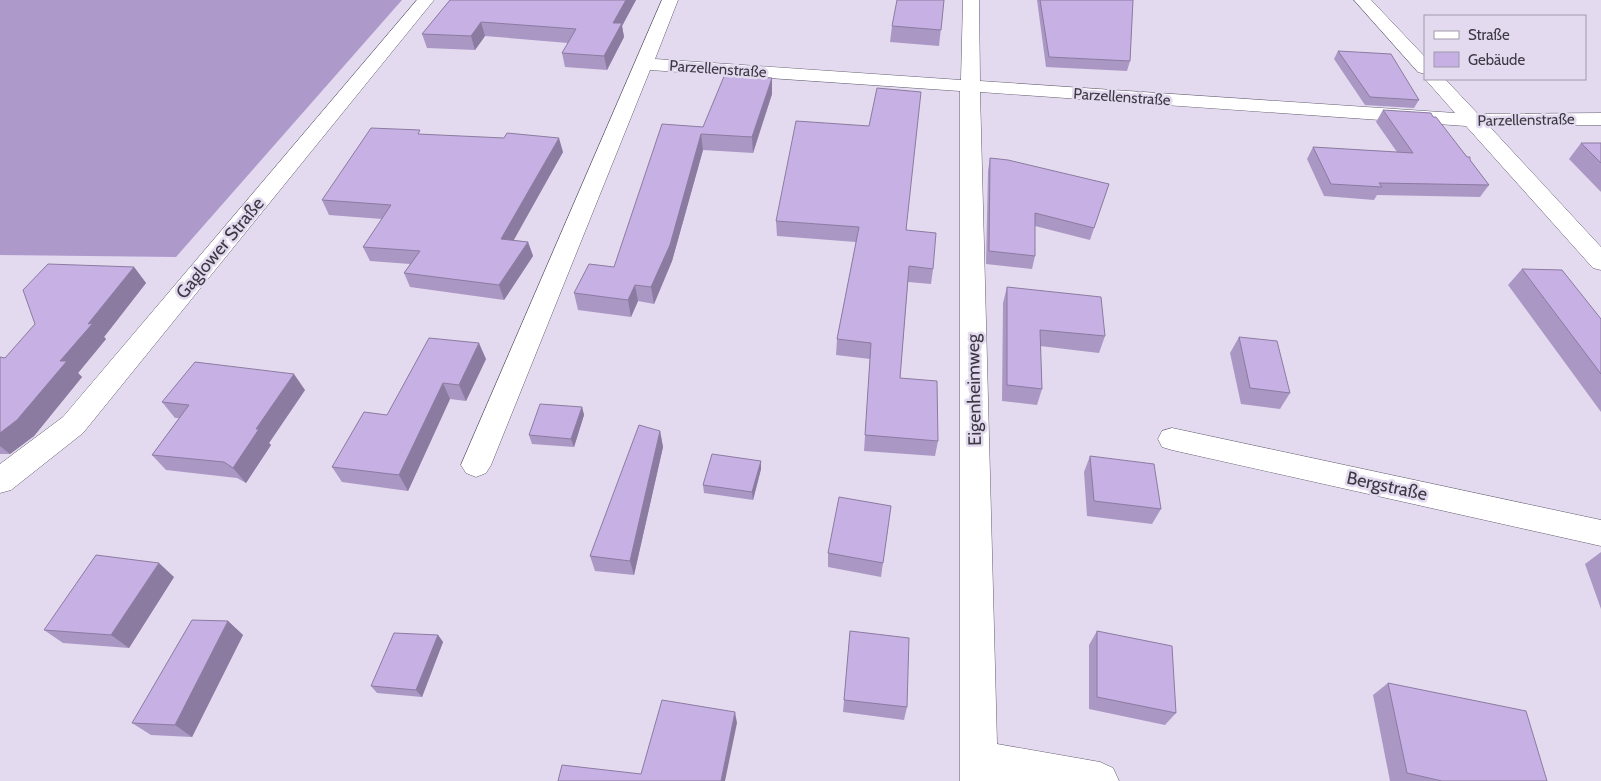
<svg xmlns="http://www.w3.org/2000/svg" width="1601" height="781" font-family="Cabin,sans-serif">
<style>
.forest{fill:#ae99cb}
.lines{fill:none;stroke-linecap:round;stroke-linejoin:round}
.minor-casing{stroke:#635c6e;stroke-width:1}
.minor{fill:#fff;fill-rule:evenodd}
.wall{fill:#aa97c4}
.shaded-wall{fill:#8b7ba0}
.building{fill:#c6b0e4;stroke:#8b7ba0}
.labels{text-anchor:middle;dominant-baseline:central;stroke-width:5;stroke-linejoin:round;paint-order:stroke}
.far-street-label{font-size:15px;fill:#3c3942;stroke:#e3daf0}
.street-label{font-size:18px;fill:#3c3942;stroke:#e3daf0}
</style>
<rect width="100%" height="100%" fill="#e3daf0"/>
<path class="forest" d="M 0,0 L 402,0 L 176,257 L 0,255 Z"/>
<g class="lines">
<g class="minor-casing">
<path id="minor" d="M 417,0 L 434,0 L 83,433 L 11,490 L 0,493 L 0,464 L 63,417 Z
M 662,0 L 678,0 L 655,59 L 961,80 L 963,0 L 979,0 L 980,81 L 1455,113 L 1425,79 L 1445,79 L 1478,114 L 1601,113 L 1601,125 L 1489,126 L 1601,247 L 1601,270 L 1593,268 L 1466,126 L 980,92 L 997,744 L 1100,762 L 1113,768 L 1119,781 L 960,781 L 960,91 L 650,70 L 491,465 L 486,473 L 476,477 L 466,473 L 461,465 Z
M 1354,0 L 1371,0 L 1425,57 L 1425,74 L 1418,72 Z
M 1172,428 L 1601,520 L 1601,546 L 1172,450 L 1162,447 L 1158,439 L 1162,431 Z"/>
</g>
<use href="#minor" class="minor"/>
</g>
<path class="wall" d="M 450,0 L 636,0 L 622,26 L 624,37 L 607,70 L 565,67 L 562,53 L 568,43 L 485,36 L 475,50 L 427,48 L 422,34 Z
M 944,0 L 939,46 L 890,42 L 892,26 Z
M 1037,0 L 1133,0 L 1130,61 L 1127,71 L 1046,67 Z
M 1338,51 L 1419,100 L 1414,108 L 1365,105 L 1334,59 Z
M 772,78 L 772,94 L 753,153 L 703,150 L 672,261 L 654,304 L 638,301 L 631,317 L 578,310 L 574,293 L 614,267 L 703,127 Z
M 1383,110 L 1433,117 L 1470,160 L 1489,185 L 1480,197 L 1377,195 L 1374,200 L 1324,196 L 1307,159 L 1313,147 L 1397,152 L 1376,122 Z
M 422,134 L 563,152 L 513,240 L 528,242 L 533,256 L 504,300 L 410,287 L 404,273 L 410,264 L 370,261 L 363,247 L 382,219 L 329,215 L 322,200 Z
M 1581,143 L 1601,143 L 1601,192 L 1569,159 Z
M 990,158 L 1109,184 L 1090,240 L 1035,226 L 1035,256 L 1032,269 L 986,264 L 988,171 Z
M 776,221 L 906,230 L 933,269 L 931,284 L 908,282 L 900,378 L 938,441 L 935,456 L 864,451 L 870,359 L 836,355 L 837,339 L 856,242 L 777,236 Z
M 134,267 L 146,283 L 104,337 L 106,339 L 78,373 L 82,377 L 34,436 L 10,454 L 0,454 L 0,357 L 5,358 Z
M 1522,269 L 1601,319 L 1601,412 L 1508,285 Z
M 1007,287 L 1105,336 L 1099,353 L 1040,346 L 1042,389 L 1037,405 L 1002,401 L 1003,303 Z
M 1239,337 L 1290,393 L 1280,409 L 1241,404 L 1230,353 Z
M 486,359 L 466,401 L 450,399 L 408,491 L 342,482 L 332,467 L 387,415 Z
M 305,390 L 269,443 L 271,445 L 246,483 L 237,478 L 166,470 L 152,455 L 179,418 L 175,418 L 162,402 Z
M 582,407 L 584,415 L 574,447 L 532,444 L 529,435 Z
M 660,431 L 663,447 L 634,575 L 595,571 L 590,556 Z
M 1090,456 L 1161,509 L 1152,524 L 1087,516 L 1084,472 Z
M 761,461 L 761,469 L 753,500 L 704,493 L 703,485 Z
M 891,506 L 881,577 L 828,567 L 828,553 Z
M 1601,552 L 1601,609 L 1585,564 Z
M 174,577 L 129,648 L 63,643 L 44,630 Z
M 228,621 L 243,635 L 192,737 L 151,735 L 132,723 Z
M 850,631 L 907,707 L 904,720 L 843,712 Z
M 1097,631 L 1176,713 L 1165,725 L 1089,709 L 1089,645 Z
M 438,635 L 443,642 L 422,697 L 377,693 L 371,686 Z
M 1388,683 L 1547,781 L 1390,781 L 1373,695 Z"/>
<path class="shaded-wall" d="M 626,0 L 636,0 L 622,26 L 624,37 L 607,70 L 604,56 L 613,23 Z
M 481,22 L 485,36 L 475,50 L 471,36 Z
M 772,78 L 772,94 L 753,153 L 752,137 Z
M 701,134 L 703,150 L 672,261 L 654,304 L 651,287 Z
M 559,138 L 563,152 L 506,254 L 501,239 Z
M 528,242 L 533,256 L 504,300 L 499,285 Z
M 134,267 L 146,283 L 104,337 L 106,339 L 78,373 L 82,377 L 34,436 L 10,454 L 0,446 L 0,433 L 60,361 L 88,324 Z
M 635,285 L 638,301 L 631,317 L 628,300 Z
M 479,343 L 486,359 L 466,401 L 459,385 Z
M 294,374 L 305,390 L 269,443 L 271,445 L 246,483 L 233,468 L 256,429 Z
M 443,383 L 450,399 L 408,491 L 399,475 Z
M 582,407 L 584,415 L 574,447 L 571,439 Z
M 660,431 L 663,447 L 634,575 L 630,561 Z
M 761,461 L 761,469 L 753,500 L 752,492 Z
M 159,563 L 174,577 L 129,648 L 111,635 Z
M 228,621 L 243,635 L 192,737 L 175,725 Z
M 438,635 L 443,642 L 422,697 L 416,690 Z
M 735,712 L 737,723 L 725,781 L 721,781 Z"/>
<path class="building" d="M 450,0 L 626,0 L 613,23 L 622,23 L 604,56 L 562,53 L 576,29 L 481,22 L 471,36 L 422,34 Z
M 897,0 L 944,0 L 941,30 L 892,26 Z
M 1040,0 L 1133,0 L 1130,61 L 1049,57 Z
M 1338,51 L 1391,54 L 1419,100 L 1370,97 Z
M 725,74 L 772,78 L 752,137 L 701,134 L 670,245 L 651,287 L 635,285 L 628,300 L 574,293 L 589,264 L 614,267 L 662,124 L 703,127 Z
M 877,88 L 921,92 L 906,230 L 936,233 L 933,269 L 909,266 L 900,378 L 937,381 L 938,441 L 865,435 L 871,343 L 837,339 L 859,227 L 776,221 L 796,121 L 869,126 Z
M 1383,110 L 1431,113 L 1433,117 L 1436,117 L 1467,157 L 1470,157 L 1470,160 L 1489,185 L 1379,183 L 1382,187 L 1331,184 L 1313,147 L 1413,153 Z
M 371,128 L 420,130 L 418,134 L 504,138 L 507,133 L 559,138 L 501,239 L 528,242 L 499,285 L 404,273 L 420,251 L 363,247 L 391,205 L 322,200 Z
M 1581,143 L 1601,143 L 1601,163 Z
M 990,158 L 1008,160 L 1109,184 L 1094,228 L 1035,213 L 1035,256 L 989,251 Z
M 48,264 L 134,267 L 88,324 L 93,323 L 60,361 L 67,361 L 17,420 L 0,433 L 0,357 L 5,358 L 35,324 L 23,290 Z
M 1522,269 L 1562,270 L 1601,319 L 1601,374 Z
M 1007,287 L 1101,297 L 1105,336 L 1040,330 L 1042,389 L 1007,385 Z
M 1239,337 L 1277,341 L 1290,393 L 1250,388 Z
M 429,338 L 479,343 L 459,385 L 443,383 L 399,475 L 332,467 L 364,412 L 387,415 Z
M 195,362 L 294,374 L 256,429 L 259,429 L 233,468 L 224,462 L 152,455 L 189,405 L 162,402 Z
M 540,404 L 582,407 L 571,439 L 529,435 Z
M 639,425 L 660,431 L 630,561 L 590,556 Z
M 712,454 L 761,461 L 752,492 L 703,485 Z
M 1090,456 L 1154,464 L 1161,509 L 1094,501 Z
M 839,497 L 891,506 L 883,563 L 828,553 Z
M 96,555 L 159,563 L 111,635 L 44,630 Z
M 192,620 L 228,621 L 175,725 L 132,723 Z
M 850,631 L 909,638 L 907,707 L 844,700 Z
M 1097,631 L 1172,646 L 1176,713 L 1097,697 Z
M 394,633 L 438,635 L 416,690 L 371,686 Z
M 1388,683 L 1526,711 L 1547,781 L 1442,781 L 1407,773 Z
M 662,700 L 735,712 L 721,781 L 558,781 L 562,765 L 641,774 Z"/>
<g class="labels">
<g class="far-street-label">
<text transform="translate(718 69) rotate(4)">Parzellenstraße</text>
<text transform="translate(1122 97) rotate(4)">Parzellenstraße</text>
<text transform="translate(1526 120) rotate(-1)">Parzellenstraße</text>
</g>
<g class="street-label">
<text transform="translate(220 248) rotate(-50)">Gaglower Straße</text>
<text transform="translate(974 390) rotate(-91)">Eigenheimweg</text>
<text transform="translate(1387 486) rotate(12)">Bergstraße</text>
</g>
</g>
<rect x="1424" y="15" width="162" height="65" fill="#e3daf0" stroke="#a09aaa"/>
<rect x="1434" y="31" width="25" height="8" fill="#ffffff" stroke="#a09aaa"/>
<text x="1468" y="40" font-size="15" fill="#3c3942">Straße</text>
<rect x="1434" y="52" width="25" height="15" fill="#c6b0e4" stroke="#a09aaa"/>
<text x="1468" y="65" font-size="15" fill="#3c3942">Gebäude</text>
</svg>
